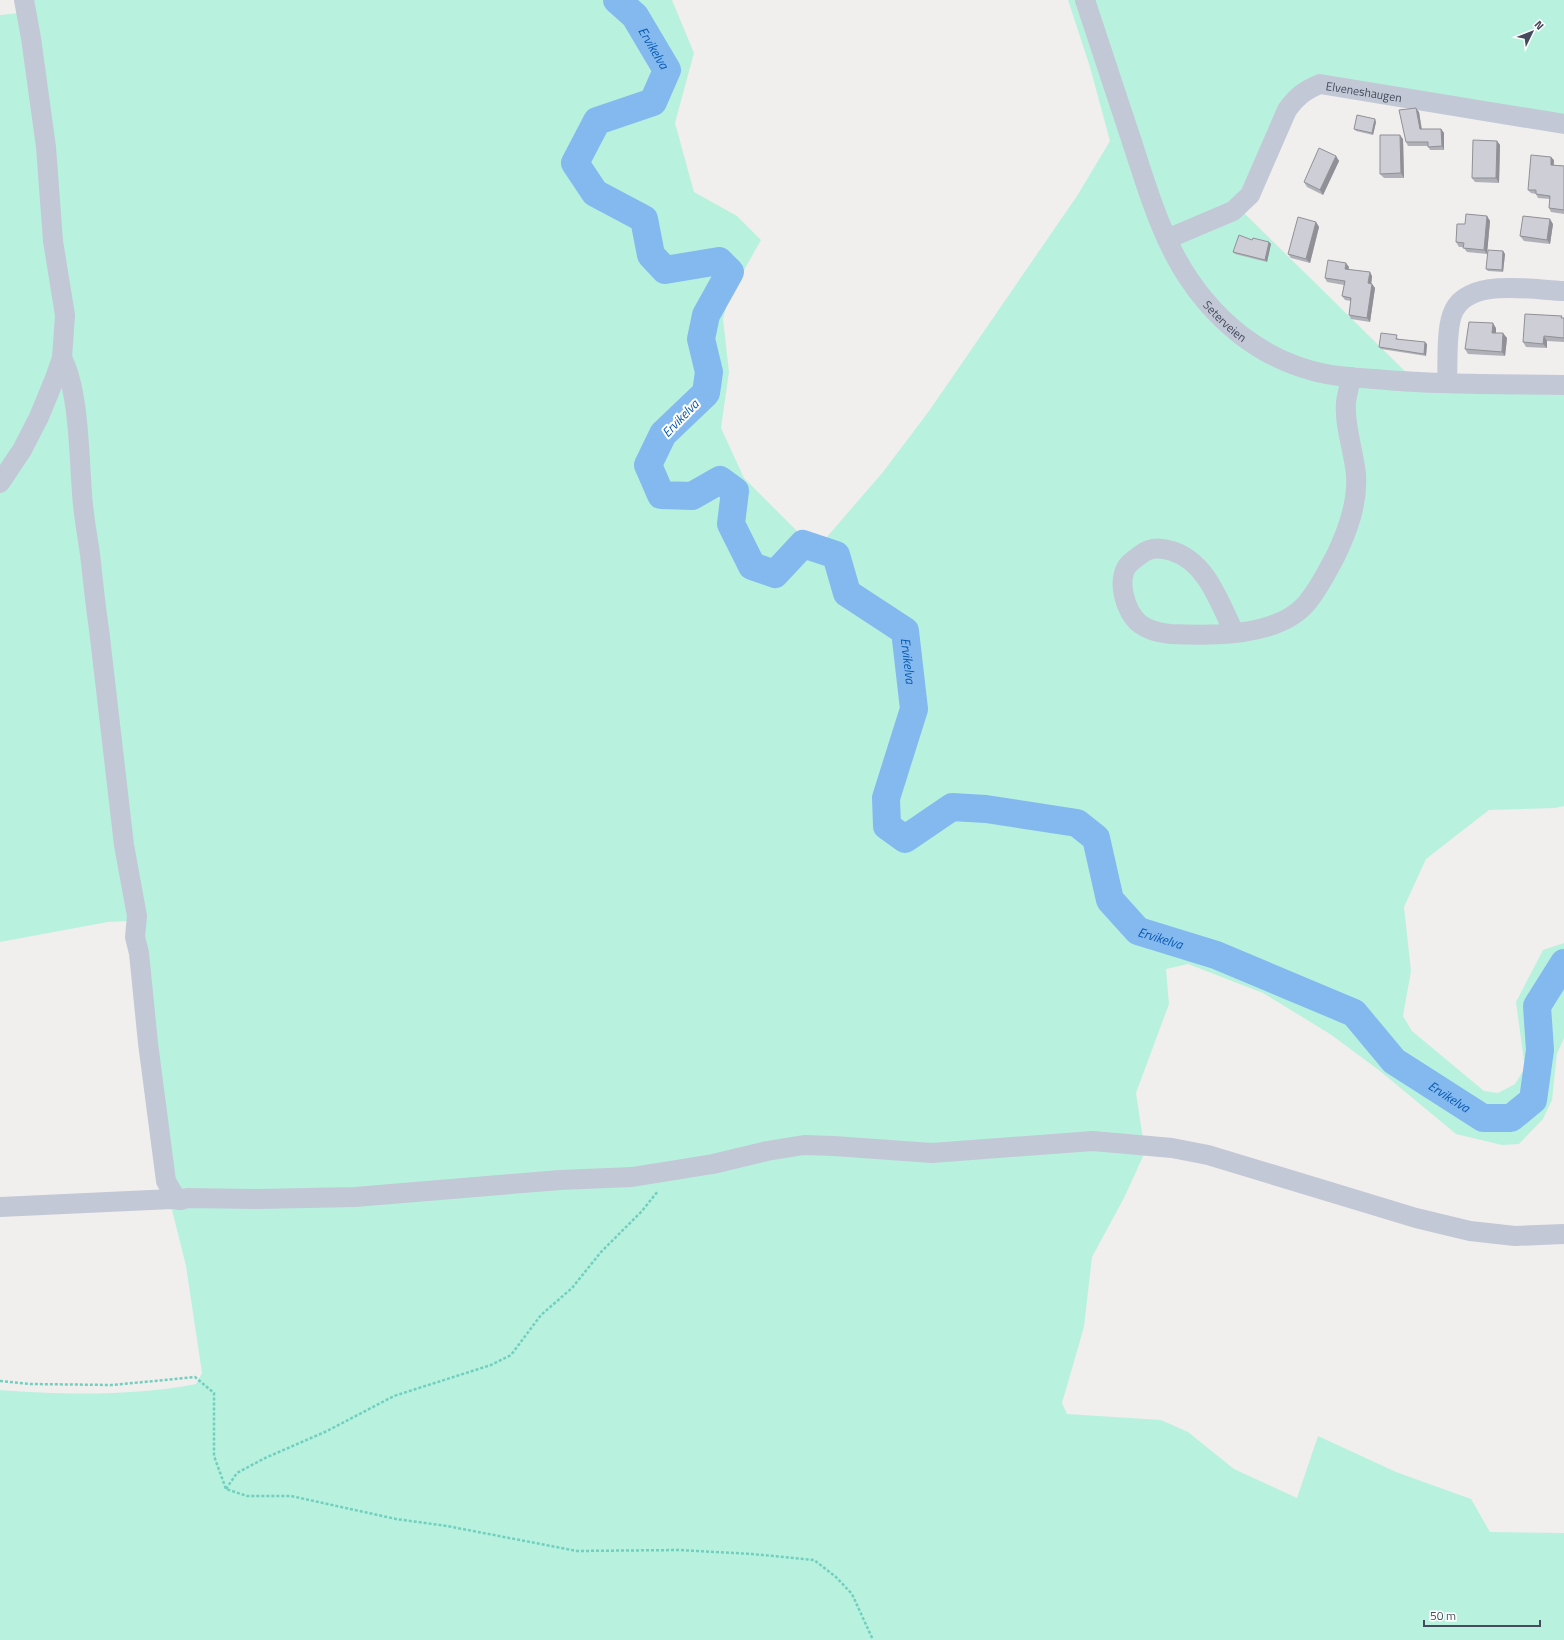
<svg xmlns="http://www.w3.org/2000/svg" width="1564" height="1640" font-family="'Titillium Web',sans-serif">
<style>
.green{fill:#b9f1df}
.lines{fill:none;stroke-linecap:round;stroke-linejoin:round}
.river{stroke:#84b9f0;stroke-width:28}
.path{stroke:#70d0be;stroke-width:2.5;stroke-dasharray:3 2;stroke-linecap:butt}
.minor{stroke:#c3c8d6;stroke-width:20}
.wall{fill:#b0b1b8}
.shaded-wall{fill:#909096}
.building{fill:#cdced6;stroke:#909096}
.labels{text-anchor:middle;dominant-baseline:central;stroke-width:4;stroke-linejoin:round;paint-order:stroke}
.street-label{font-size:12px;fill:#454a5c;stroke:#fff}
.water-label{font-size:13px;font-style:italic;fill:#0658af;stroke:#fff}
</style>
<rect width="100%" height="100%" fill="#f1eeee"/>
<path class="green" d="M 18,0 L 672,0 L 694,53 L 675,123 L 694,192 L 737,216 L 761,240 L 729,297 L 723,319 L 729,372 L 721,428 L 744,478 L 798,532 L 817,540 L 826,538 L 883,472 L 929,411 L 1077,196 L 1110,141 L 1090,67 L 1068,0 L 1564,0 L 1564,122 L 1321,81 L 1285,110 L 1238,207 L 1415,381 L 1564,388 L 1564,806 L 1555,808 L 1489,810 L 1426,859 L 1404,907 L 1411,971 L 1403,1016 L 1412,1031 L 1484,1091 L 1498,1093 L 1515,1084 L 1525,1068 L 1516,1002 L 1543,950 L 1564,943 L 1564,1038 L 1557,1054 L 1552,1100 L 1543,1119 L 1519,1144 L 1502,1145 L 1456,1134 L 1380,1071 L 1330,1034 L 1263,993 L 1188,964 L 1166,969 L 1169,1004 L 1136,1093 L 1145,1152 L 1124,1198 L 1092,1257 L 1084,1327 L 1062,1403 L 1067,1414 L 1161,1420 L 1188,1432 L 1234,1469 L 1297,1498 L 1318,1436 L 1396,1472 L 1471,1499 L 1490,1532 L 1564,1533 L 1564,1640 L 0,1640 L 0,1390 C 61,1395 136,1396 196,1384 L 202,1373 L 186,1266 L 172,1210 L 162,1151 L 129,921 L 108,922 L 0,942 L 0,15 L 20,13 Z"/>
<g class="lines">
<path class="river" id="s1" d="M 617,0 L 635,16 L 667,70 L 653,102 L 597,121 L 575,163 L 595,193 L 644,219 L 651,255 L 665,270 L 719,261 L 730,272 L 706,315 L 701,339 L 709,372 L 706,393 L 663,434 L 648,465 L 661,495 L 692,496 L 720,480 L 735,491 L 731,524 L 752,566 L 775,574 L 803,544 L 836,555 L 847,593 L 905,631 L 914,709 L 886,798 L 887,826 L 905,839 L 952,807 L 986,809 L 1077,823 L 1096,838 L 1110,900 L 1138,931 L 1216,955 L 1354,1013 L 1394,1061 L 1483,1118 L 1511,1118 L 1533,1100 L 1540,1050 L 1537,1006 L 1564,963"/>
<path class="path" d="M 0,1381 L 31,1384 L 113,1385 L 195,1377 L 214,1393 L 214,1456 L 226,1489 L 247,1496 L 291,1496 L 396,1519 L 447,1526 L 577,1551 L 679,1550 L 752,1554 L 814,1560 L 836,1577 L 852,1594 L 873,1640
M 226,1489 L 237,1473 L 265,1458 L 327,1431 L 394,1396 L 491,1365 L 511,1355 L 541,1315 L 572,1288 L 601,1252 L 642,1211 L 658,1191"/>
<g class="minor">
<path id="s2" d="M 1085,0 C 1100,46 1115,92 1131,139 C 1157,218 1174,283 1242,336 C 1267,355 1295,368 1326,374 C 1342,377 1359,378 1375,379 C 1438,385 1501,384 1564,385"/>
<path id="s3" d="M 1167,239 L 1233,211 L 1250,195 L 1287,110 C 1296,97 1305,90 1320,84 L 1564,124"/>
<path d="M 62,358 C 79,390 79,455 82,493 C 83,513 87,533 90,554 C 93,579 95,604 99,629 L 124,845 L 137,916 L 135,937 L 139,953 L 148,1043 L 166,1181 L 174,1195 L 181,1200"/>
<path d="M 1447,383 C 1448,364 1446,332 1452,315 C 1465,276 1532,290 1564,291"/>
<path d="M 0,483 L 22,450 L 39,417 L 55,378 L 62,358 L 65,315 L 53,241 L 46,147 L 31,38 L 24,0"/>
<path d="M 1234,632 C 1219,602 1207,562 1172,551 C 1152,545 1145,550 1130,563 C 1115,577 1125,613 1140,624 C 1148,630 1160,633 1170,634 C 1211,636 1277,637 1306,604 C 1319,589 1327,572 1336,555 C 1348,530 1358,503 1356,475 C 1354,451 1344,426 1346,402 C 1347,394 1350,385 1351,377"/>
<path d="M 0,1207 L 172,1199 L 181,1200 L 187,1198 L 258,1199 L 355,1197 L 560,1180 L 632,1177 L 713,1164 L 767,1151 L 804,1145 L 834,1146 L 932,1153 L 1093,1141 L 1172,1148 L 1208,1155 L 1416,1218 L 1470,1231 L 1515,1236 L 1564,1234"/>
</g>
</g>
<path class="wall" d="M 1419,112 L 1422,129 L 1441,129 L 1444,133 L 1444,150 L 1430,150 L 1428,146 L 1408,146 L 1406,142 Z
M 1376,122 L 1373,135 L 1356,131 L 1354,129 Z
M 1403,139 L 1404,178 L 1384,178 L 1380,174 Z
M 1497,141 L 1500,145 L 1499,183 L 1475,182 L 1472,178 Z
M 1336,156 L 1339,161 L 1323,195 L 1307,187 L 1304,182 Z
M 1554,160 L 1554,165 L 1564,166 L 1564,214 L 1551,212 L 1549,208 L 1550,199 L 1538,198 L 1536,194 L 1531,193 L 1528,190 Z
M 1487,216 L 1490,221 L 1487,254 L 1467,252 L 1463,247 L 1459,247 L 1456,242 L 1465,224 Z
M 1316,222 L 1319,227 L 1310,263 L 1291,258 L 1288,254 Z
M 1553,224 L 1550,244 L 1524,241 L 1520,236 Z
M 1252,240 L 1269,242 L 1271,244 L 1267,262 L 1235,254 L 1233,252 Z
M 1503,251 L 1505,254 L 1503,272 L 1488,271 L 1486,269 Z
M 1349,267 L 1348,269 L 1372,276 L 1371,283 L 1375,288 L 1370,322 L 1351,319 L 1349,315 L 1351,301 L 1345,300 L 1342,296 L 1344,285 L 1327,282 L 1325,278 Z
M 1563,318 L 1564,318 L 1564,342 L 1547,341 L 1547,348 L 1526,347 L 1523,342 Z
M 1496,328 L 1496,333 L 1507,338 L 1505,356 L 1468,354 L 1465,349 Z
M 1398,338 L 1398,339 L 1427,344 L 1426,356 L 1381,349 L 1379,347 Z"/>
<path class="shaded-wall" d="M 1416,108 L 1419,112 L 1422,133 L 1420,129 Z
M 1375,119 L 1376,122 L 1373,135 L 1372,133 Z
M 1441,129 L 1444,133 L 1444,150 L 1442,146 Z
M 1400,135 L 1403,139 L 1404,178 L 1401,173 Z
M 1497,141 L 1500,145 L 1499,183 L 1496,178 Z
M 1336,156 L 1339,161 L 1323,195 L 1320,190 Z
M 1551,157 L 1554,160 L 1553,169 L 1551,165 Z
M 1487,216 L 1490,221 L 1487,254 L 1484,250 Z
M 1550,219 L 1553,224 L 1550,244 L 1547,240 Z
M 1316,222 L 1319,227 L 1310,263 L 1306,259 Z
M 1269,242 L 1271,244 L 1267,262 L 1265,260 Z
M 1503,251 L 1505,254 L 1503,272 L 1502,270 Z
M 1346,263 L 1349,267 L 1348,273 L 1345,269 Z
M 1370,272 L 1372,276 L 1371,287 L 1368,283 Z
M 1372,284 L 1375,288 L 1370,322 L 1367,318 Z
M 1493,323 L 1496,328 L 1496,337 L 1492,333 Z
M 1503,333 L 1507,338 L 1505,356 L 1502,352 Z
M 1544,336 L 1547,341 L 1547,348 L 1543,344 Z
M 1425,342 L 1427,344 L 1426,356 L 1424,354 Z"/>
<path class="building" d="M 1416,108 L 1420,129 L 1441,129 L 1442,146 L 1428,147 L 1428,142 L 1406,142 L 1399,110 Z
M 1357,115 L 1375,119 L 1372,133 L 1354,129 Z
M 1380,135 L 1400,135 L 1401,173 L 1380,174 Z
M 1473,140 L 1497,141 L 1496,178 L 1472,178 Z
M 1319,148 L 1336,156 L 1320,190 L 1304,182 Z
M 1531,155 L 1551,157 L 1551,165 L 1564,166 L 1564,210 L 1549,208 L 1550,196 L 1536,194 L 1536,190 L 1528,190 Z
M 1466,214 L 1487,216 L 1484,250 L 1463,248 L 1464,243 L 1456,242 L 1457,224 L 1465,224 Z
M 1523,216 L 1550,219 L 1547,240 L 1520,236 Z
M 1298,217 L 1316,222 L 1306,259 L 1288,254 Z
M 1239,235 L 1252,240 L 1253,238 L 1269,242 L 1265,260 L 1233,252 Z
M 1488,250 L 1503,251 L 1502,270 L 1486,269 Z
M 1328,260 L 1346,263 L 1345,269 L 1370,272 L 1368,283 L 1372,284 L 1367,318 L 1349,315 L 1351,298 L 1342,296 L 1345,281 L 1325,278 Z
M 1525,314 L 1562,316 L 1561,318 L 1564,318 L 1564,338 L 1544,336 L 1543,344 L 1523,342 Z
M 1469,322 L 1493,323 L 1492,333 L 1503,333 L 1502,352 L 1465,349 Z
M 1381,333 L 1397,335 L 1396,339 L 1425,342 L 1424,354 L 1379,347 Z"/>
<g class="labels">
<g class="street-label">
<text stroke="none"><textPath href="#s3" startOffset="275">Elveneshaugen</textPath></text>
<text stroke="none"><textPath href="#s2" startOffset="354">Seterveien</textPath></text>
</g>
<g class="water-label">
<text stroke="none"><textPath href="#s1" startOffset="61">Ervikelva</textPath></text>
<text transform="translate(680 418) rotate(-46)">Ervikelva</text>
<text stroke="none"><textPath href="#s1" startOffset="1104">Ervikelva</textPath></text>
<text stroke="none"><textPath href="#s1" startOffset="1632">Ervikelva</textPath></text>
<text stroke="none"><textPath href="#s1" startOffset="1968">Ervikelva</textPath></text>
</g>
</g>
<g transform="translate(1532 32) rotate(47)" stroke="#ffffff" stroke-width="3" paint-order="stroke">
<path d="M0-3L7 15L0 10L-7 15Z" fill="#454a5c"/>
<text y="-6" font-size="11" font-weight="bold" text-anchor="middle" fill="#454a5c">N</text>
</g>
<path d="M1424 1620v6h116v-6" fill="none" stroke="#454a5c" stroke-width="2"/>
<text x="1430" y="1620" font-size="12" fill="#454a5c" stroke="#ffffff" stroke-width="3" paint-order="stroke">50 m</text>
</svg>
